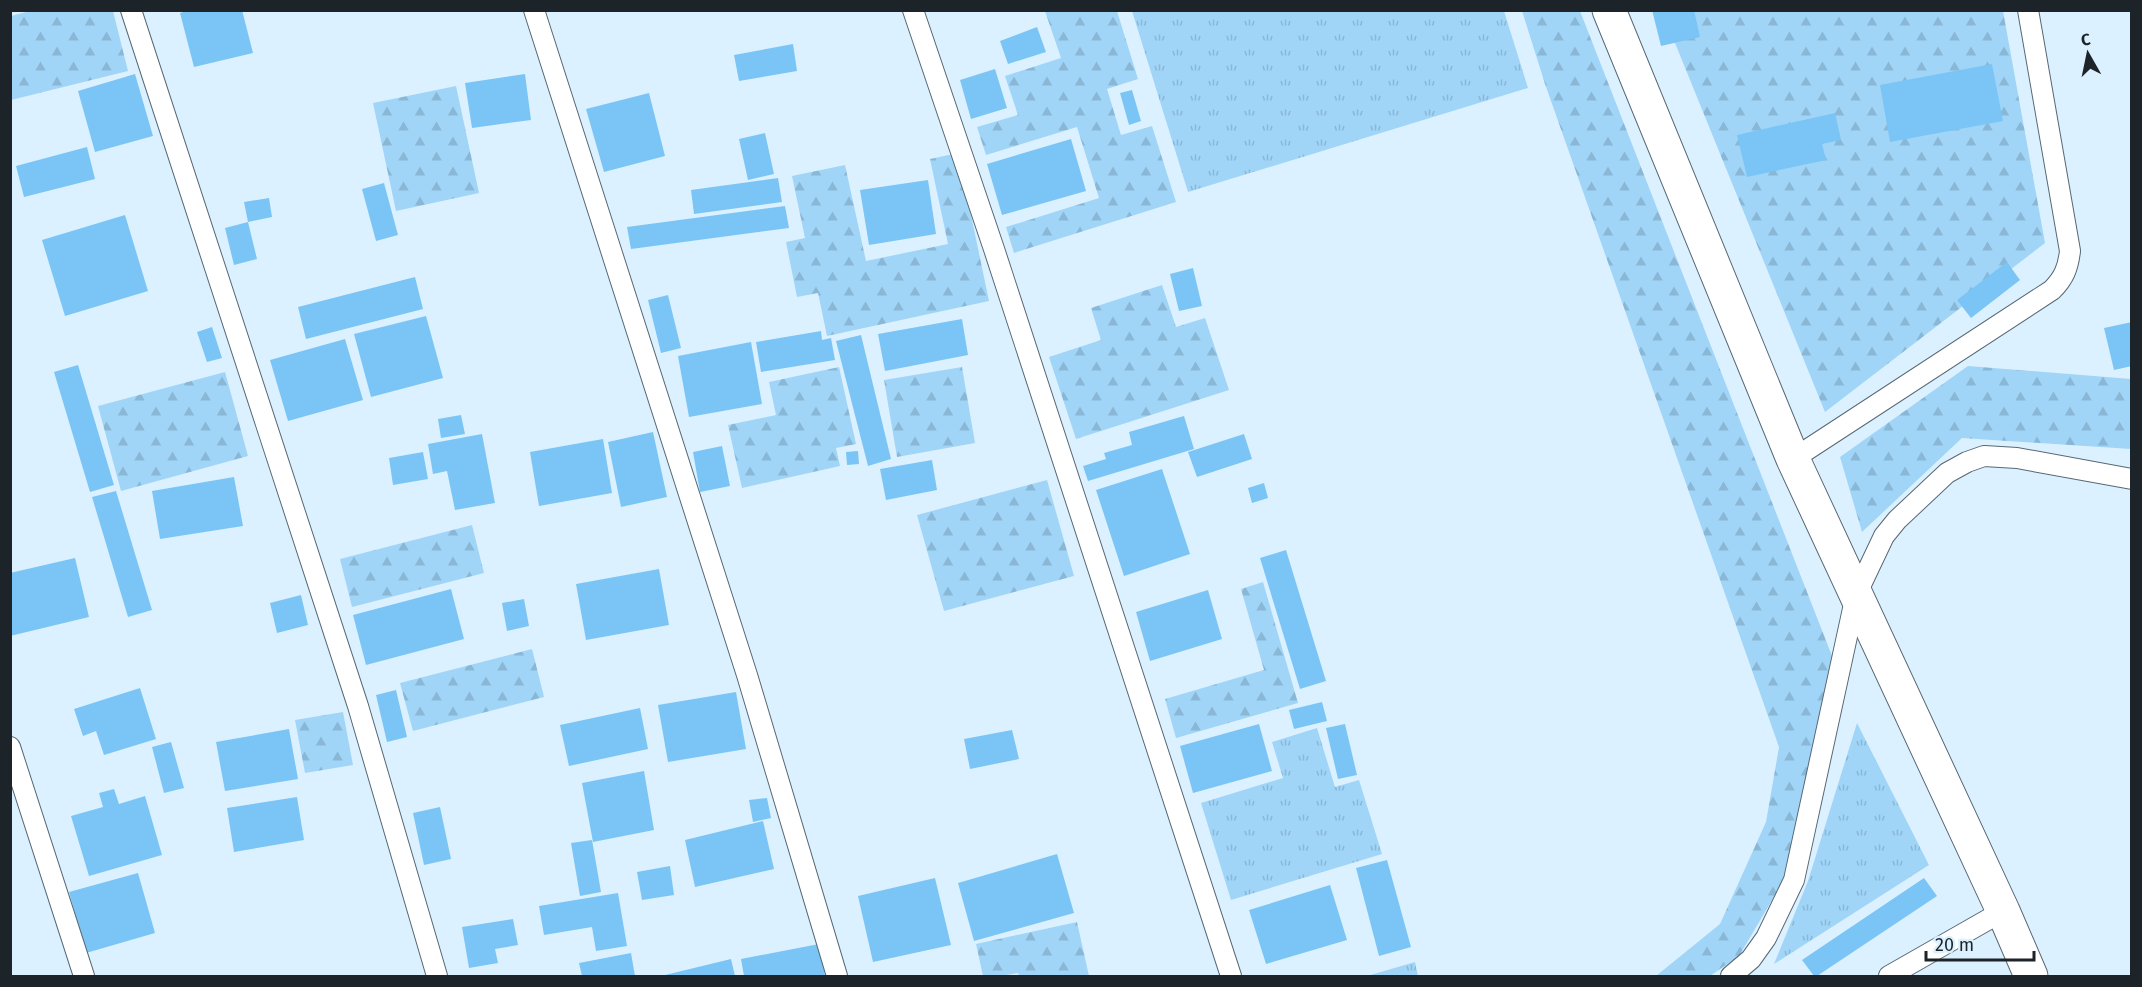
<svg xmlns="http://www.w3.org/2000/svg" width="2142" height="987" font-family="'Fira Sans',sans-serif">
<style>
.grass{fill:url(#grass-tufts)}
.forest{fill:url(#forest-firs)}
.building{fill:#7ac5f5}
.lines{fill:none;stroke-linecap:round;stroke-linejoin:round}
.lane-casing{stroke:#576874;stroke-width:22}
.street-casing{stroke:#576874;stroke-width:35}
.lane{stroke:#fff;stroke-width:20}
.street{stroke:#fff;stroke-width:33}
</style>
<defs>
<pattern id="grass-tufts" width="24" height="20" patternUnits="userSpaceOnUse" patternTransform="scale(1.5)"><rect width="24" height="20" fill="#a0d5f8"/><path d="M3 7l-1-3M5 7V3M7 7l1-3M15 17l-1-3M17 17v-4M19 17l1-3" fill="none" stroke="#89b7d5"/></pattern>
<pattern id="forest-firs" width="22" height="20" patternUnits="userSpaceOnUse" patternTransform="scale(1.5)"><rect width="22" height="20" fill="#a0d5f8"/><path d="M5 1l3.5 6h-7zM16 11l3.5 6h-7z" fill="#89b7d5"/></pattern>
</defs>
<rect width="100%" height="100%" fill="#dcf1ff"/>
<path class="grass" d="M 1132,11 L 1504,11 L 1528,88 L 1188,192 Z
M 1857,723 L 1929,865 L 1774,964 L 1808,881 Z
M 1317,728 L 1335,787 L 1359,780 L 1382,854 L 1231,900 L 1201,803 L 1283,778 L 1272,742 Z
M 1415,962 L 1418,976 L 1367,976 Z"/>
<path class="forest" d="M 34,10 L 113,11 L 128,71 L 11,100 L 11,16 Z
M 1045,11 L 1117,11 L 1138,79 L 1107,89 L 1121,135 L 1152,126 L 1176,202 L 1014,253 L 1006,227 L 1099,198 L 1077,127 L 986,155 L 977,127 L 1018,115 L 1005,76 L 1061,58 Z
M 1522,11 L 1580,11 L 1841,679 L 1804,816 L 1784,880 L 1739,956 L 1710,976 L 1656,976 L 1720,924 L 1766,822 L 1779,747 L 1545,84 Z
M 1662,11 L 2003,11 L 2045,243 L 1825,412 Z
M 456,86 L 479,193 L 396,211 L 373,103 Z
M 958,153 L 989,301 L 827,336 L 818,293 L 797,297 L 786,242 L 805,238 L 792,176 L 845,165 L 866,261 L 948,244 L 930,159 Z
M 1162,285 L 1176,327 L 1205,318 L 1229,390 L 1076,439 L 1049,357 L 1101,340 L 1091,308 Z
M 1968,366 L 2131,379 L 2131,449 L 1962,438 L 1862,532 L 1840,457 Z
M 839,367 L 856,444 L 836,448 L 840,466 L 742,488 L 728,425 L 776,415 L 769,382 Z
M 962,367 L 975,443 L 897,457 L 884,380 Z
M 225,372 L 248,456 L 121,491 L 98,406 Z
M 1047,480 L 1074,576 L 944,611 L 917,515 Z
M 472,525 L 484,573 L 352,607 L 340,559 Z
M 1263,582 L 1298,703 L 1176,738 L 1165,699 L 1264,670 L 1241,589 Z
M 532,649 L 544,697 L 413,731 L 400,683 Z
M 343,712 L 353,765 L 305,773 L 295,720 Z
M 1077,922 L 1089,976 L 1019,976 L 1018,973 L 1001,976 L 983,976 L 976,944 Z"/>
<path class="building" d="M 190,10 L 242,10 L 253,53 L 194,67 L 180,13 Z
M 1652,10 L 1694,10 L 1700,37 L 1661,46 Z
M 1037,27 L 1046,52 L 1008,64 L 1000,41 Z
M 793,44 L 797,71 L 739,81 L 734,55 Z
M 1992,64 L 2003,121 L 1890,142 L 1880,85 Z
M 995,69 L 1007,108 L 971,119 L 960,80 Z
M 135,74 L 153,136 L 95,152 L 78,91 Z
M 525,74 L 531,120 L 472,128 L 465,83 Z
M 1132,90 L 1141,121 L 1129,125 L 1120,93 Z
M 649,93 L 665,156 L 604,172 L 586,109 Z
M 1835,113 L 1841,140 L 1822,144 L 1826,160 L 1747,177 L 1737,135 Z
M 765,133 L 774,174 L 748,180 L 739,139 Z
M 1071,139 L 1086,191 L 1002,215 L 987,164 Z
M 87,147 L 95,179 L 24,197 L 16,166 Z
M 778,178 L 782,202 L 694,214 L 691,190 Z
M 928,180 L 936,234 L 869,245 L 860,190 Z
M 384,183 L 398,235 L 376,241 L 362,189 Z
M 269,198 L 272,217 L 248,222 L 257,259 L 234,265 L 225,228 L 248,222 L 244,202 Z
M 785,206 L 789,228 L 631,249 L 627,227 Z
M 125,215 L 148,291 L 65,316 L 42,240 Z
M 2007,262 L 2020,280 L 1971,318 L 1957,300 Z
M 1193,268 L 1202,306 L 1179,311 L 1170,274 Z
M 415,277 L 423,309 L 306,339 L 298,307 Z
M 668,295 L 681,348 L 661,353 L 648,300 Z
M 426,316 L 443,378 L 371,397 L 354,334 Z
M 962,319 L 968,355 L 885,371 L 878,334 Z
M 2132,322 L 2132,366 L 2114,370 L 2104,328 Z
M 212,327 L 222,358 L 207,362 L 197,332 Z
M 821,331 L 822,340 L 831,338 L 835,360 L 761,372 L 756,342 Z
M 861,335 L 891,459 L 868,466 L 836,341 Z
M 345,339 L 363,400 L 288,421 L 270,360 Z
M 751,342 L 762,404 L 689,417 L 678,356 Z
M 78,365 L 114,485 L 90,492 L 54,372 Z
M 461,415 L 465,434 L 441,438 L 438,419 Z
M 1184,416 L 1194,449 L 1088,481 L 1083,466 L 1106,459 L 1104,453 L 1132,445 L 1129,432 Z
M 653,432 L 667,497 L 621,507 L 608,442 Z
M 482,434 L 495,503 L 455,510 L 447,471 L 433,474 L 428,444 Z
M 1244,434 L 1252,459 L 1197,477 L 1188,452 Z
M 603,439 L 612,493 L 539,506 L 530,452 Z
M 722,446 L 730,486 L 700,492 L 693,452 Z
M 858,451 L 859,464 L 847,465 L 846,452 Z
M 423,452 L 428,479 L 393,485 L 389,458 Z
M 932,460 L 937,490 L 886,500 L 880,469 Z
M 1162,469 L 1190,554 L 1124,576 L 1096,490 Z
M 234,477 L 243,526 L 160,539 L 152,491 Z
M 1264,483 L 1268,498 L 1252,503 L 1248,488 Z
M 116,491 L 152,610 L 128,617 L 92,497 Z
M 1286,550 L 1326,681 L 1300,689 L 1260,558 Z
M 75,558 L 89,617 L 10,636 L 10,573 Z
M 659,569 L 669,625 L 586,640 L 576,584 Z
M 451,589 L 464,639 L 366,665 L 353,615 Z
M 1208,590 L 1222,639 L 1150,661 L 1136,612 Z
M 301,595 L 308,625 L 277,633 L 270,603 Z
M 524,599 L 529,626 L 507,631 L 502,603 Z
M 140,688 L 156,739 L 104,755 L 96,731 L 83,736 L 74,709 Z
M 396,690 L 407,737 L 387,742 L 376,695 Z
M 736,692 L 746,749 L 668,762 L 658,705 Z
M 1322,702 L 1327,721 L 1294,729 L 1289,710 Z
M 640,708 L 648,749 L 569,766 L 560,725 Z
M 1259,724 L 1272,771 L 1193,793 L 1180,746 Z
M 1345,724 L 1357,775 L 1338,779 L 1326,728 Z
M 289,729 L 298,779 L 225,791 L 216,742 Z
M 1012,730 L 1019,759 L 970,769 L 964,739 Z
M 171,742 L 184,788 L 164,793 L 152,747 Z
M 644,771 L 654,830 L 593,842 L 582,783 Z
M 114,789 L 119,804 L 145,796 L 162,855 L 89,876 L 71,816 L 103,807 L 99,793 Z
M 297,797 L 304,840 L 234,852 L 227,808 Z
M 767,798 L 771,818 L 753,822 L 749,800 Z
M 440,807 L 451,859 L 424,865 L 413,813 Z
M 763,821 L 774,869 L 695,887 L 685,840 Z
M 592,840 L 601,892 L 580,896 L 571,843 Z
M 1057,854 L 1074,913 L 974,941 L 958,883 Z
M 1387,860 L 1411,947 L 1379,956 L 1356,868 Z
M 670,866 L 674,895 L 642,900 L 637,872 Z
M 138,873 L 155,933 L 86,953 L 69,892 Z
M 935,878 L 951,945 L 873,962 L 858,896 Z
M 1924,878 L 1937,896 L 1817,976 L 1814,976 L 1802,960 Z
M 1330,885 L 1347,940 L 1266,964 L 1249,910 Z
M 618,893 L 627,946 L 596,951 L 592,927 L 544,935 L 539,906 Z
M 513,919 L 518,945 L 495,949 L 498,963 L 469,968 L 462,927 Z
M 819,944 L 825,976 L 744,976 L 741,959 Z
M 631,953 L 635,976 L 582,976 L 579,963 Z
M 731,959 L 735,976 L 661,976 Z"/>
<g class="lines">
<g class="lane-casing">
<path id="lane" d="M 131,10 L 358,706 L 437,976
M 534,10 L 747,675 L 837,976
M 913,10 L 994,249 L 1231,976
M 1793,459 L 2052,290 C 2064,278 2068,268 2070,251 L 2028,10
M 10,747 L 84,976
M 1731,976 L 1751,959 L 1766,938 L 1794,880 L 1856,595 L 1884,536 L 1897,520 L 1947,473 L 1967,462 L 1984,456 L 2017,458 L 2132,479
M 1889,976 L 2003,911"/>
</g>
<g class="street-casing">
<path id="street" d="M 1609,10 L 1793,459 L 2003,911 L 2031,976"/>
</g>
<use href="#lane" class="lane"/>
<use href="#street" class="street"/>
</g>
<rect width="2142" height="987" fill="none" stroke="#1d2429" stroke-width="24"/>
<g transform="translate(2088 54) rotate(351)" stroke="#dcf1ff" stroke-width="4.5" paint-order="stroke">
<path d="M0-4.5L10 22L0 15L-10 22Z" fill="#1d2429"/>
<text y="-9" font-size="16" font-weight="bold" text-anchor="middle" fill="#1d2429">С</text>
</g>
<path d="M1926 951v9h108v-9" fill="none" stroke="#1d2429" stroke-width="3"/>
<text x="1935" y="951" font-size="18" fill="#1d2429" stroke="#dcf1ff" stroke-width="4.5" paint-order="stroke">20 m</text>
</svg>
